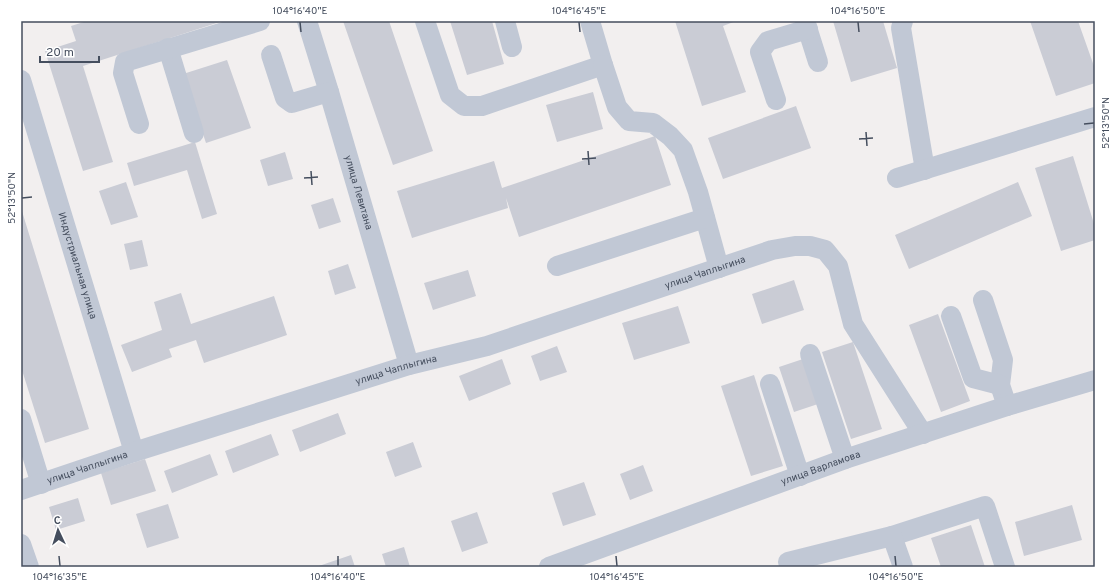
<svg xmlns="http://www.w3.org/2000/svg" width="1116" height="588" font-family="Overpass,sans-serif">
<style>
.building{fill:#caccd5}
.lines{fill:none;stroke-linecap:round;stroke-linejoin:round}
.minor{stroke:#c1c8d5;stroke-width:20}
.ticks{fill:none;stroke:#454e5e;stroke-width:1.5}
.labels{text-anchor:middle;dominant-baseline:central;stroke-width:3.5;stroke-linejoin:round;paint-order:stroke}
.street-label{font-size:10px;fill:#454e5e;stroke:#fff}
.neatline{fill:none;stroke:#454e5e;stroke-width:1.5}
.ticks-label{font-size:10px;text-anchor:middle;fill:#454e5e}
</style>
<rect width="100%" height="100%" fill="#f2efef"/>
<path class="building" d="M 87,21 L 223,21 L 83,66 L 113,162 L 83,171 L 45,51 L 76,41 L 71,26 Z
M 343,21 L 389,21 L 433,151 L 393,165 Z
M 450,21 L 492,21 L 504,64 L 467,75 Z
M 675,21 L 736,21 L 723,26 L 746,92 L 702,106 Z
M 833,21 L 883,21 L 897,68 L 851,82 Z
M 1030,21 L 1078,21 L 1095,69 L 1095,83 L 1056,96 Z
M 227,60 L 251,128 L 206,143 L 183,74 Z
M 593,92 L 603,129 L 557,142 L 546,105 Z
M 796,106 L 811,148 L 723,179 L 708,138 Z
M 655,136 L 671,185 L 519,237 L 506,198 L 508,208 L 412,238 L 397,191 L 494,161 L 502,188 Z
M 195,142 L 217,214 L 202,219 L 187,170 L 134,186 L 127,163 Z
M 285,152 L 293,179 L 268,186 L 260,160 Z
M 1073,156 L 1095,227 L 1095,240 L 1061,251 L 1035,168 Z
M 126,182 L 138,217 L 111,225 L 99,191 Z
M 1018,182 L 1032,216 L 909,269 L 895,235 Z
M 333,198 L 341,222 L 319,229 L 311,205 Z
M 21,208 L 89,429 L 45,443 L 21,367 Z
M 142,240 L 148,266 L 130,270 L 124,244 Z
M 348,264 L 356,288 L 335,295 L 328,271 Z
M 468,270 L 476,296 L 433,310 L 424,283 Z
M 794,280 L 804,310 L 762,324 L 752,294 Z
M 181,293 L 191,324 L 274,296 L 287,335 L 204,363 L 196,340 L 169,349 L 172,357 L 132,372 L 121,345 L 162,330 L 154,302 Z
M 678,306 L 690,343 L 634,360 L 622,323 Z
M 938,314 L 970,401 L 941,412 L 909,325 Z
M 853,342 L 882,429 L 851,439 L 822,352 Z
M 557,346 L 567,372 L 540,381 L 531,356 Z
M 502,359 L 511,384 L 469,401 L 459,376 Z
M 803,359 L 818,404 L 794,412 L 779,367 Z
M 754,375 L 783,466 L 751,476 L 721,386 Z
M 338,413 L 346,434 L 300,452 L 292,430 Z
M 271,434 L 279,455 L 233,473 L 225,451 Z
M 413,442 L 422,467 L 395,477 L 386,452 Z
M 210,454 L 218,475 L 172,493 L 164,471 Z
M 145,459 L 156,491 L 111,505 L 101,473 Z
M 643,465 L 653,491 L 630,500 L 620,474 Z
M 584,482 L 596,515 L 563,526 L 552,493 Z
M 78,498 L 85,521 L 56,530 L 49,507 Z
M 168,504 L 179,538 L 147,548 L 136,514 Z
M 1072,505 L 1082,540 L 1024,556 L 1015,522 Z
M 477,512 L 488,543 L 462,552 L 451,521 Z
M 971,525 L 985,567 L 941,567 L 931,538 Z
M 404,547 L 410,567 L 386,567 L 382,554 Z
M 351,555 L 355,567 L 316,567 Z"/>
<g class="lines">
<g class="minor">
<path id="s1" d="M 307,21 L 329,92 L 409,365"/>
<path d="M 425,21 L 450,95 L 464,106 L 482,106 L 603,65 L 590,21"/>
<path d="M 505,21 L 512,47"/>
<path d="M 805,21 L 818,62"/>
<path d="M 903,21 L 901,28 L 925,170"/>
<path d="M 168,48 L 194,133"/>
<path d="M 271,55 L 285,98 L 292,103 L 329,92"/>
<path d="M 603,65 L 617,107 L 629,121 L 653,123 L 670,136 L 683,150 L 698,192 L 719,268"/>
<path id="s2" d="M 21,80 L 134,452"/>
<path d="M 776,100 L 760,52 L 768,41 L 808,29"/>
<path d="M 139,124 L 123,73 L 125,62 L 260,21"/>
<path d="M 897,178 L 1095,117"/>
<path d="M 557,266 L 705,218"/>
<path d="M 983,300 L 1003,360 L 1000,385 L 1007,406"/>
<path d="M 951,316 L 973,378 L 1000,385"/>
<path d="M 810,354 L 845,459"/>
<path d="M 770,384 L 800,476"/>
<path d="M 21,419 L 41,484"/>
<path id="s3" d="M 21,490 L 134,452 L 409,365 L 487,346 L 772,250 L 795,246 L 810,246 L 825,250 L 838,266 L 853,324 L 923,434"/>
<path d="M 892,536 L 985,506 L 1005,567"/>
<path d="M 21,544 L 29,567"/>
<path id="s4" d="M 549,567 L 845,459 L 1007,406 L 1095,380"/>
<path d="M 790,567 L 788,562 L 892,536 L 903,567"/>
</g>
</g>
<path class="ticks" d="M 300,22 L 301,32M 579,22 L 580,32M 858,22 L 859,32M 1084,124 L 1094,123M 866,132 L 867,146M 859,139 L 873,138M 588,151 L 589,165M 582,159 L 596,158M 311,171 L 312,185M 304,178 L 318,177M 22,198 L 32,197M 59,556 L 60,566M 338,556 L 338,566M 616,556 L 617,566M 895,556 L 896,566"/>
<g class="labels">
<g class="street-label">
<text stroke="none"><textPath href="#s1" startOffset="179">улица Левитана</textPath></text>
<text stroke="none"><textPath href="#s2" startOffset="194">Индустриальная улица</textPath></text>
<text stroke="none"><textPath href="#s3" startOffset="718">улица Чаплыгина</textPath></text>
<text stroke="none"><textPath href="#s3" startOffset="394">улица Чаплыгина</textPath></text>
<text stroke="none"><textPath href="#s3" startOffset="70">улица Чаплыгина</textPath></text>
<text stroke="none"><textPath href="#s4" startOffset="289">улица Варламова</textPath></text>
</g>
</g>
<rect width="1116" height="588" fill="none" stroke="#ffffff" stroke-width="44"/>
<g transform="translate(58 530) rotate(356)" stroke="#ffffff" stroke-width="3" paint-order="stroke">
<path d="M0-3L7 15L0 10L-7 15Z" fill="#454e5e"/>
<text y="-6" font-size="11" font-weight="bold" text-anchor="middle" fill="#454e5e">С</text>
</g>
<path d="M40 56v6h59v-6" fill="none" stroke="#454e5e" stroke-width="2"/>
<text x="46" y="56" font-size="12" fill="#454e5e" stroke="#ffffff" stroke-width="3" paint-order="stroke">20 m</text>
<rect x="22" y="22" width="1072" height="544" class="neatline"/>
<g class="ticks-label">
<text x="300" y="14">104°16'40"E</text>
<text x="579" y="14">104°16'45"E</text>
<text x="858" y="14">104°16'50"E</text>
<text transform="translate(1105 123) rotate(-90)" y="4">52°13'50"N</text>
<text transform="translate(11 198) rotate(-90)" y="4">52°13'50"N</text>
<text x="60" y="580">104°16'35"E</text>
<text x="338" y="580">104°16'40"E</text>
<text x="617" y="580">104°16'45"E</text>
<text x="896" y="580">104°16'50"E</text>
</g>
</svg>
